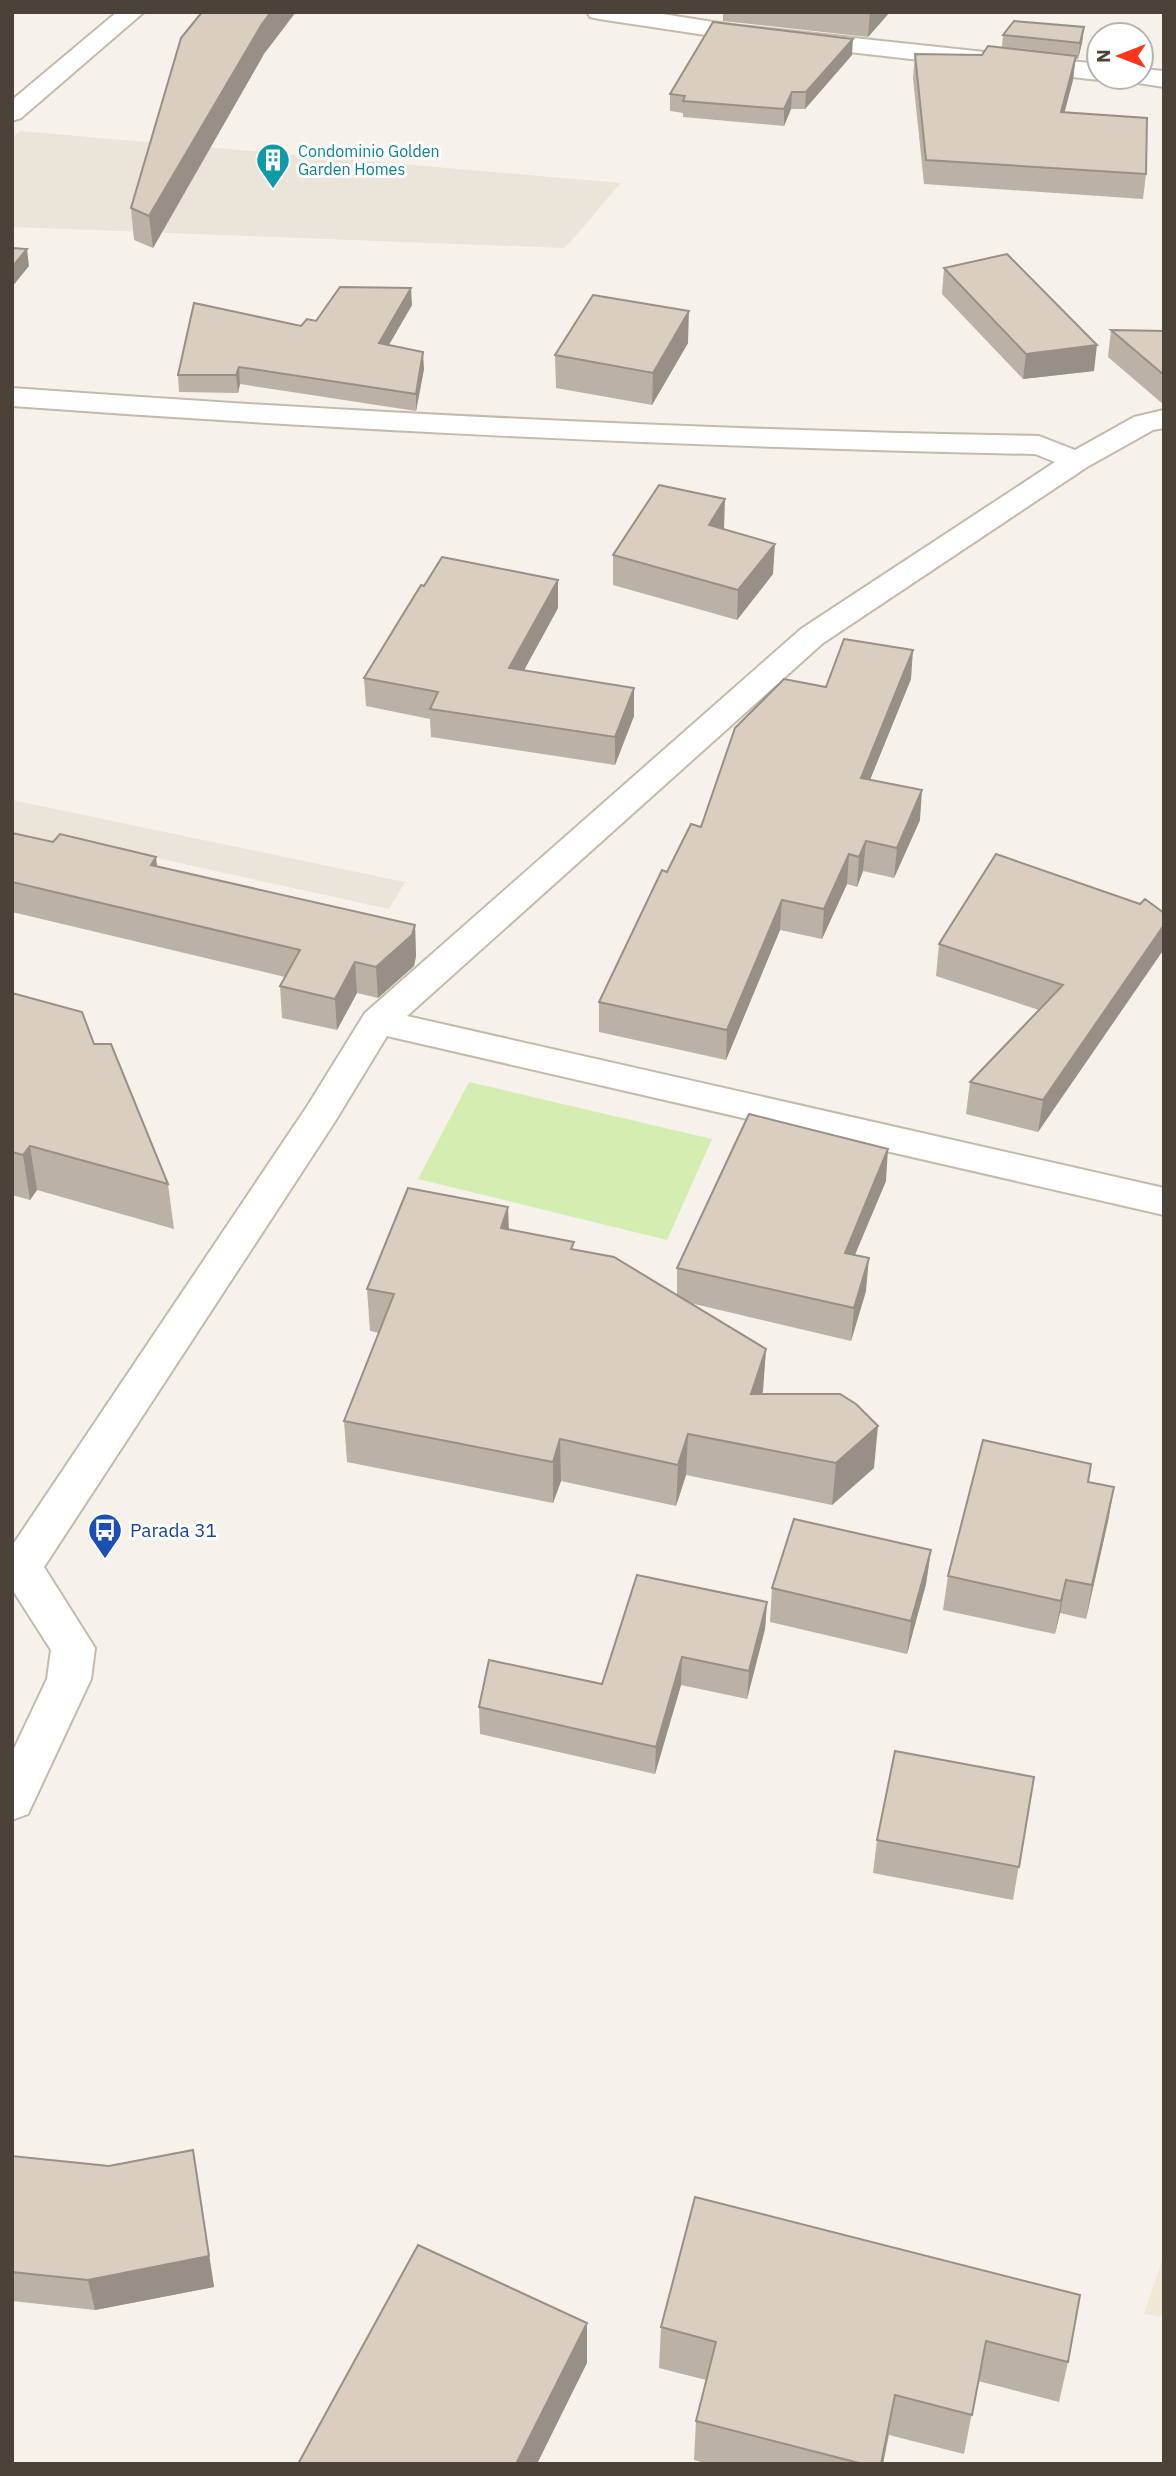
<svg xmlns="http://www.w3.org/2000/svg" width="1176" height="2476" font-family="'IBM Plex Sans',sans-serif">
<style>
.residential{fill:#ebe4d8}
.education{fill:#f0e7d4}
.green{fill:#d4edb1}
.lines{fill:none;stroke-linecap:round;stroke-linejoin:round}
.minor-casing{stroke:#c3baac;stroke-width:4}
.minor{fill:#fff;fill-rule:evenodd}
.wall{fill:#bbb1a4}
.shaded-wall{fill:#989086}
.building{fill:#d9cebf;stroke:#989086;stroke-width:2}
.labels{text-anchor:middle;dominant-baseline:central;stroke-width:6;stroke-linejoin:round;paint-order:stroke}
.far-culture-label{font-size:16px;fill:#0d838f;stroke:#fff;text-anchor:start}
.transit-label{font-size:19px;fill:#164399;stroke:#fff;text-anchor:start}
</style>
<rect width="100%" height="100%" fill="#f6f2eb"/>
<path class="residential" d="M 20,131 L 621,183 L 565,248 L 12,227 L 12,138 Z
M 12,800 L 405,882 L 389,909 L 79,841 L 12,900 Z"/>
<path class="education" d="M 1164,2255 L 1164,2317 L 1144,2314 Z"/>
<path class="green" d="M 469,1082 L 712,1139 L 667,1240 L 418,1179 Z"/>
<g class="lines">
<g class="minor-casing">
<path id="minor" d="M 117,12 L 144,12 L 21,118 L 12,121 L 12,100 Z
M 587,12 L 650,12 L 732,25 L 1099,64 L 1099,77 L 1108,77 L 1099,80 L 732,39 L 599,19 L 590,17 Z
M 1141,69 L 1164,71 L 1164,87 L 1132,82 L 1128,77 L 1141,77 Z
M 12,388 C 354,413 696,430 1039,436 L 1075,450 L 1134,417 L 1164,410 L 1164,428 L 1153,430 L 1087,467 L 823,643 L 407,1016 L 1164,1188 L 1164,1215 L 387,1036 L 334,1123 L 44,1567 L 95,1648 L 91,1679 L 28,1814 L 12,1820 L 12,1753 L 47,1679 L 51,1650 L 12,1589 L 12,1546 L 308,1105 L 365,1013 L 801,629 L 1055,462 L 1035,454 C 693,447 353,431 12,406 Z"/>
</g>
<use href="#minor" class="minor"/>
</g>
<path class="wall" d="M 723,12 L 890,12 L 868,37 L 723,21 Z
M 1084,27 L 1082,43 L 1078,59 L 1075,59 L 1073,80 L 1064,113 L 1146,174 L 1143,199 L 924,184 L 913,78 L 915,54 L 982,55 L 1002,47 L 1003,35 Z
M 264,54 L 153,248 L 134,240 L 131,208 Z
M 852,55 L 805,109 L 791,109 L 784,126 L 683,117 L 683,113 L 670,111 L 670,94 Z
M 944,268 L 1094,371 L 1023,379 L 942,294 Z
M 412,305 L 389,345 L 424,369 L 416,411 L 240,384 L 238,393 L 179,392 L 178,375 L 301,326 L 316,321 Z
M 1111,330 L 1164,331 L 1164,405 L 1108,357 Z
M 688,343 L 652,405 L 556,388 L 555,355 Z
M 724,529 L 773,574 L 737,620 L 613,585 L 613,555 Z
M 558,608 L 524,670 L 634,716 L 615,765 L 431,737 L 430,719 L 366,706 L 364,678 Z
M 911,679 L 870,779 L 920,820 L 894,878 L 863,871 L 857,887 L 847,884 L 822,939 L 780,930 L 726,1060 L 599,1032 L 599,1002 L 667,872 L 701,827 L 826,687 Z
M 12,833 L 415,925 L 416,956 L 414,966 L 378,998 L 357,993 L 337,1030 L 282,1018 L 280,986 L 285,977 L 12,912 Z
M 1161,912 L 1164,913 L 1164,949 L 1038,1132 L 966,1114 L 970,1082 L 1039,1010 L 936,976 L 939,944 Z
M 12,993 L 94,1044 L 168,1184 L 174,1229 L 37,1190 L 30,1200 L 12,1195 Z
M 886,1181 L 855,1255 L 866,1291 L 851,1341 L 690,1303 L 766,1349 L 762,1394 L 874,1468 L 832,1505 L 686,1475 L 676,1506 L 561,1481 L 553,1503 L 347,1462 L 344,1421 L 379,1333 L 370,1331 L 367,1289 L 508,1207 L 509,1229 L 574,1250 L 677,1295 L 677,1268 Z
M 1088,1482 L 1114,1487 L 1108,1521 L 1086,1619 L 1060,1613 L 1055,1634 L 943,1610 L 948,1576 Z
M 931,1550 L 926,1584 L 907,1654 L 770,1622 L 772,1588 Z
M 767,1602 L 765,1629 L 747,1699 L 681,1685 L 655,1774 L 480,1734 L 479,1707 L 602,1684 Z
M 1034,1777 L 1013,1900 L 873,1873 L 877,1840 Z
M 193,2150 L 214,2287 L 95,2310 L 12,2301 L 12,2156 L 109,2166 Z
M 695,2197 L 1068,2362 L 1059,2402 L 978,2381 L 964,2454 L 889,2435 L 883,2464 L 708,2464 L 694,2460 L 696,2421 L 706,2380 L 659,2368 L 661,2327 Z"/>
<path class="shaded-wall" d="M 271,12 L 296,12 L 264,54 L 153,248 L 149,216 L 262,24 Z
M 870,12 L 890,12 L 868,37 Z
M 1084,27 L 1082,43 L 1078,59 L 1080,43 Z
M 853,39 L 852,55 L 805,109 L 806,92 Z
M 1076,56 L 1073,80 L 1058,137 L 1061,112 Z
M 792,92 L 791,109 L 784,126 L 784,109 Z
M 27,249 L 29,266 L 12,287 L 12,267 Z
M 411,288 L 412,305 L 380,360 L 379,343 Z
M 689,311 L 688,343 L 652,405 L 653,373 Z
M 1097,345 L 1094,371 L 1023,379 L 1026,354 Z
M 423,352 L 424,369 L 416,411 L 416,394 Z
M 239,367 L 240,384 L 238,393 L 236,375 Z
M 725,499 L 724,529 L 709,525 Z
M 775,544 L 773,574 L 737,620 L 738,590 Z
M 558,580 L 558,608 L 510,696 L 509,668 Z
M 913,650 L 911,679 L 859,807 L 861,778 Z
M 634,688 L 634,716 L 615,765 L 615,737 Z
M 922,790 L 920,820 L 894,878 L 897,848 Z
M 866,841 L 863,871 L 857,887 L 859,857 Z
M 849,854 L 847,884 L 822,939 L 824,909 Z
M 156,857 L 160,889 L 151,865 Z
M 782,900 L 780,930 L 726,1060 L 727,1030 Z
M 415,925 L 416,956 L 414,966 L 378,998 L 376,967 Z
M 1164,925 L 1164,949 L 1038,1132 L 1043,1100 Z
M 355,962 L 357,993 L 337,1030 L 335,999 Z
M 30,1146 L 37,1190 L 30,1200 L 23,1155 Z
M 888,1149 L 886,1181 L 842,1285 L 845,1253 Z
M 508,1207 L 509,1249 L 501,1228 Z
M 869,1258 L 866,1291 L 851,1341 L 854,1308 Z
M 766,1349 L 763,1391 L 749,1436 L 751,1394 Z
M 878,1426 L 874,1468 L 832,1505 L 836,1463 Z
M 688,1434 L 686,1475 L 676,1506 L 678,1465 Z
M 560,1439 L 561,1481 L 553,1503 L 553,1462 Z
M 1114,1487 L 1108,1521 L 1086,1619 L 1092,1585 Z
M 931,1550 L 926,1584 L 907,1654 L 911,1621 Z
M 1066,1580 L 1060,1613 L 1055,1634 L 1061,1601 Z
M 767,1602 L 765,1629 L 747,1699 L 749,1671 Z
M 682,1657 L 681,1685 L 655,1774 L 656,1747 Z
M 193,2150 L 214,2287 L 95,2310 L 88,2280 Z
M 587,2323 L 587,2363 L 537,2464 L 516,2464 Z
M 895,2395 L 883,2464 L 881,2464 Z"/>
<path class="building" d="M 202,12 L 271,12 L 262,24 L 149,216 L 131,208 L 181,38 Z
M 1014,21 L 1084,27 L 1080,43 L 1003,35 Z
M 713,22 L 853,39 L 806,92 L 792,92 L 784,109 L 683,101 L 685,96 L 670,94 Z
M 988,46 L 1076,56 L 1061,112 L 1147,118 L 1146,174 L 926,160 L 915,54 L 982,55 Z
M 12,248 L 27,249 L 12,267 Z
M 1007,254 L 1097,345 L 1026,354 L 944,268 Z
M 340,287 L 411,288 L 379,343 L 423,352 L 416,394 L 239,367 L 236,375 L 178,375 L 194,303 L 301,326 L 307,319 L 316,321 Z
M 593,295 L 689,311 L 653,373 L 555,355 Z
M 1111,330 L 1164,331 L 1164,375 Z
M 659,485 L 725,499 L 709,525 L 775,544 L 738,590 L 613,555 Z
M 442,557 L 558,580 L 509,668 L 634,688 L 615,737 L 430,709 L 438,692 L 364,678 L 421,585 L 424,586 Z
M 844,639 L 913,650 L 861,778 L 922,790 L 897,848 L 866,841 L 859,857 L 849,854 L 824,909 L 782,900 L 727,1030 L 599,1002 L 662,870 L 667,872 L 691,824 L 701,827 L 735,728 L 784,679 L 826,687 Z
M 12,833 L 53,842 L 60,834 L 156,857 L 151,865 L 415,925 L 412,935 L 376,967 L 355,962 L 335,999 L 280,986 L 300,950 L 12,882 Z
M 996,854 L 1140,904 L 1145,899 L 1164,913 L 1164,925 L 1043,1100 L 970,1082 L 1063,985 L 939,944 Z
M 12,993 L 82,1012 L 94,1044 L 111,1044 L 168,1184 L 30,1146 L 23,1155 L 12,1152 Z
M 749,1114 L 888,1149 L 845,1253 L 869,1258 L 854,1308 L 677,1268 Z
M 408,1188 L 508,1207 L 501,1228 L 574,1242 L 571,1249 L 614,1257 L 766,1349 L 751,1394 L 840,1394 L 856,1404 L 878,1426 L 836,1463 L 688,1434 L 678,1465 L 560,1439 L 553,1462 L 344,1421 L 394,1294 L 367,1289 Z
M 983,1440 L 1091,1464 L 1088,1482 L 1114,1487 L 1092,1585 L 1066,1580 L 1061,1601 L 948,1576 Z
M 794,1519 L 931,1550 L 911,1621 L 772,1588 Z
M 637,1575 L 767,1602 L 749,1671 L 682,1657 L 656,1747 L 479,1707 L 489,1660 L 602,1684 Z
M 895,1751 L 1034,1777 L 1019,1867 L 877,1840 Z
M 193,2150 L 209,2256 L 88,2280 L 12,2272 L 12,2156 L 109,2166 Z
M 695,2197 L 1080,2295 L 1068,2362 L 986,2341 L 972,2415 L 895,2395 L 881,2464 L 863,2464 L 696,2421 L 716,2342 L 661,2327 Z
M 418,2245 L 587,2323 L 516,2464 L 298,2464 Z"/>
<defs>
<g id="building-pin" transform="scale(1.75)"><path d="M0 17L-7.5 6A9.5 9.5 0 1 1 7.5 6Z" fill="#0f9aa8" stroke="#fff"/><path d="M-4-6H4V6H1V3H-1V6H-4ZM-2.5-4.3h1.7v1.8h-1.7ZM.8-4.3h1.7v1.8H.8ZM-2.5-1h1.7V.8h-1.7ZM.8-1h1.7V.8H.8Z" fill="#fff"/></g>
<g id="bus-pin" transform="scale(1.75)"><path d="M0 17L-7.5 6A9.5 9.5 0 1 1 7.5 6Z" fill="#1a4fb4" stroke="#fff"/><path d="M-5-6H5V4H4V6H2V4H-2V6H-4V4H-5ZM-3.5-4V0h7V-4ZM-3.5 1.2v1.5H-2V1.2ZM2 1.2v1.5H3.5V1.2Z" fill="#fff"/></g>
</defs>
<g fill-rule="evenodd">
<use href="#building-pin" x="273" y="160"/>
<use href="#bus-pin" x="105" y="1530"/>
</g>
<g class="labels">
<g class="far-culture-label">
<text x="298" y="151">Condominio Golden<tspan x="298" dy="18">Garden Homes</tspan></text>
</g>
<g class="transit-label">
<text x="130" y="1530">Parada 31</text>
</g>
</g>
<rect width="1176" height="2476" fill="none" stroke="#4b4337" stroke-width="28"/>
<g transform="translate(1120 56) rotate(270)"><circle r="33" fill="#ffffff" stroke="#b7b4af" stroke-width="2"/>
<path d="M0-5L12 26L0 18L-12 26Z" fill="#ff3419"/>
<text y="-10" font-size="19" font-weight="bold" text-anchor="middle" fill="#4b4337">N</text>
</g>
</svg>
